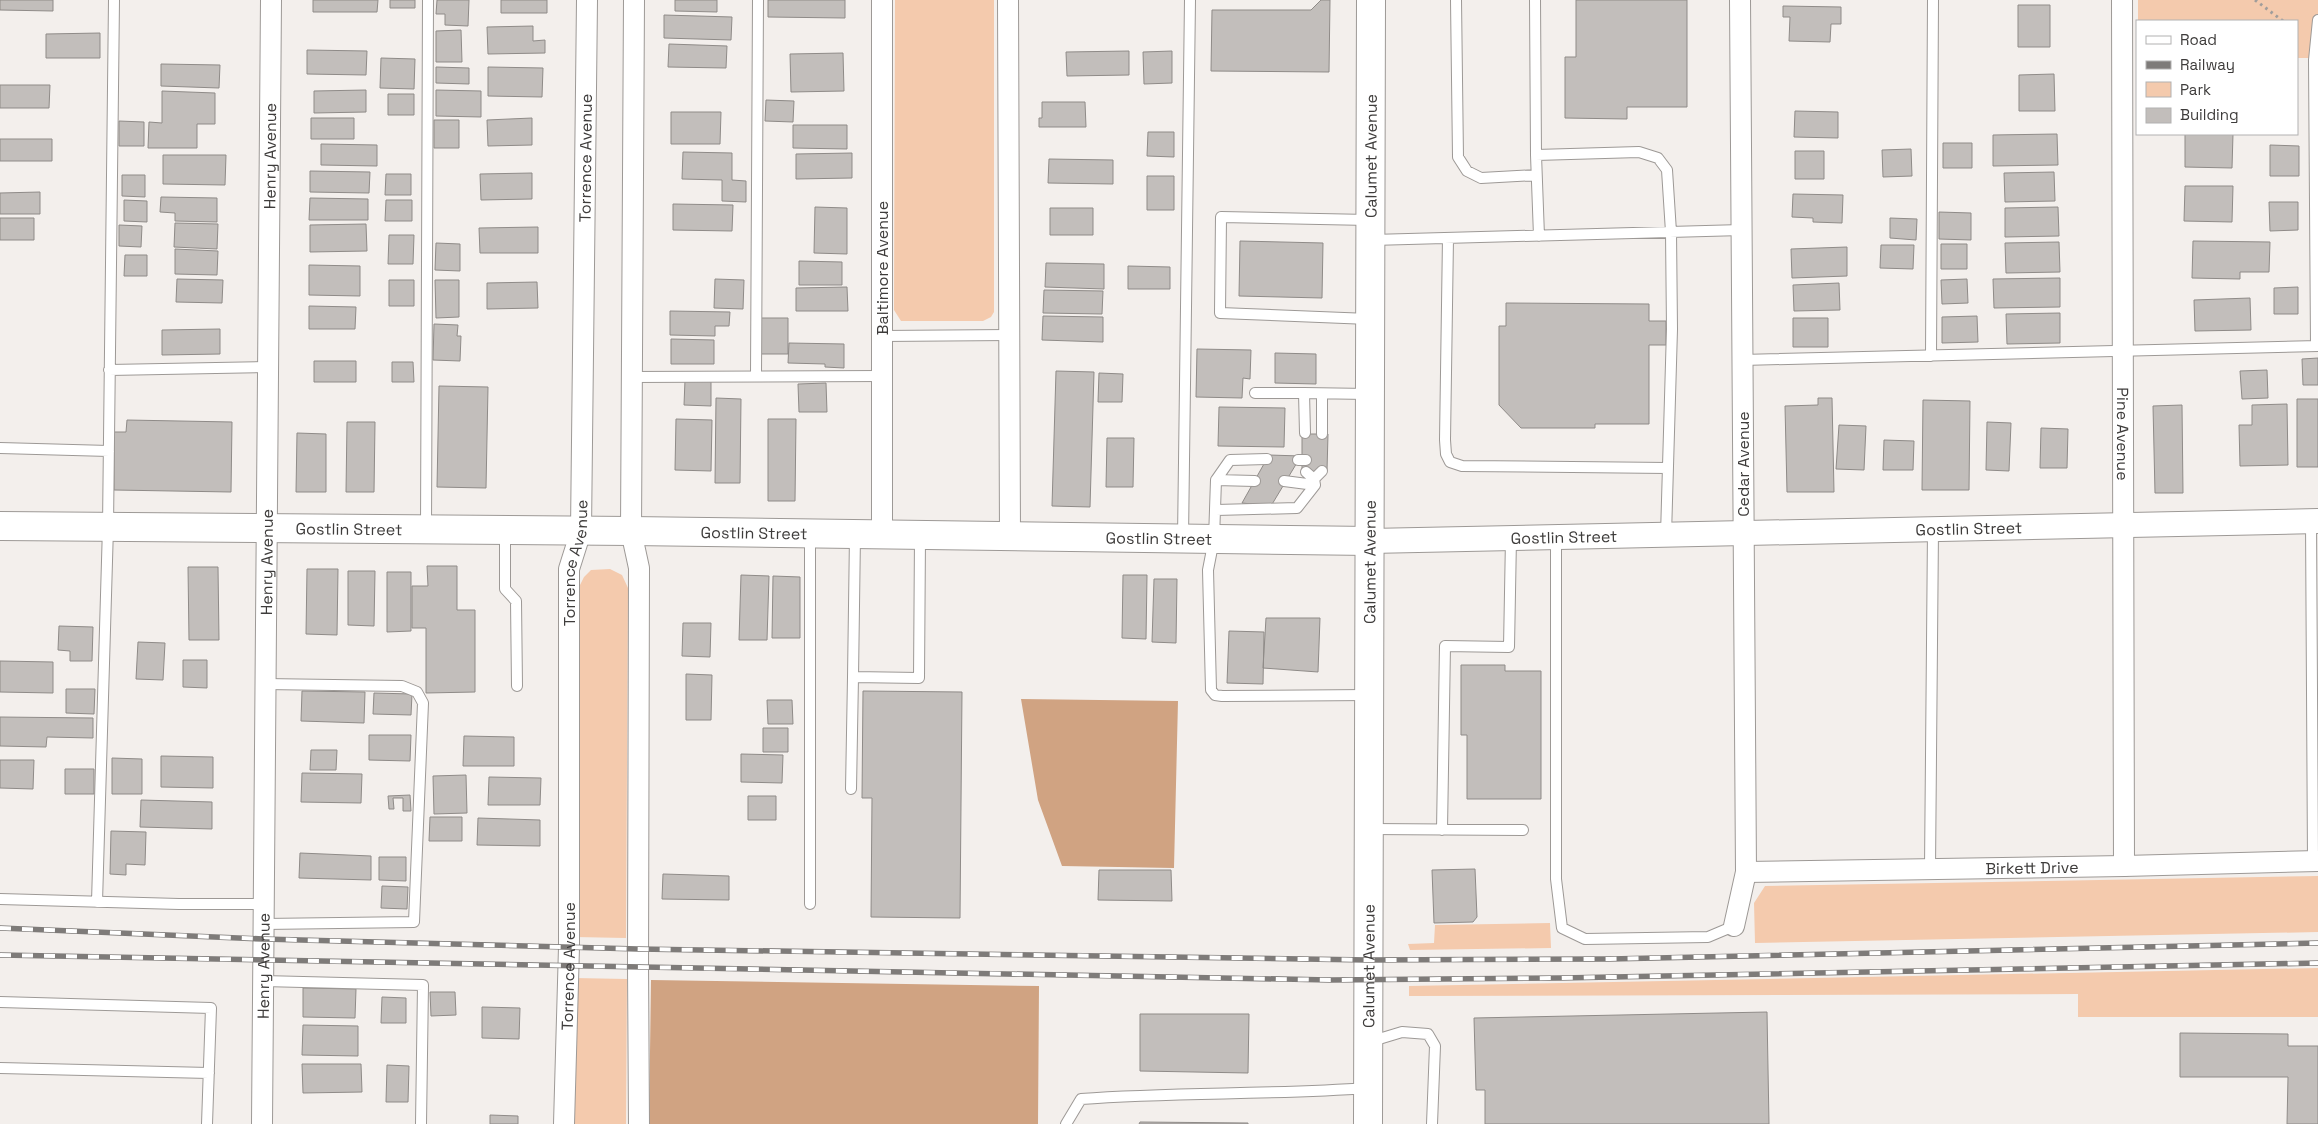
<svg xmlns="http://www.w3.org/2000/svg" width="2318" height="1124" font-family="'Space Grotesk',sans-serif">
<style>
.green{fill:#f4caad}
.forest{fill:#d0a382}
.building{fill:#c2bebb;stroke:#8f8b88}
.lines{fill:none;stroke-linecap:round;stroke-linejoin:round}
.service-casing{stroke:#9d9996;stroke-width:12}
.minor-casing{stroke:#9d9996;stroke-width:22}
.tertiary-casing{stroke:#9d9996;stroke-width:26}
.secondary-casing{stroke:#9d9996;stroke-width:30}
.primary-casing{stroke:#9d9996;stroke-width:30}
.path{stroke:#a09d9b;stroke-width:3;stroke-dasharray:2.5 4;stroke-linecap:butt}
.service{stroke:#fff;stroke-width:10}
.minor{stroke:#fff;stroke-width:20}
.tertiary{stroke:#fff;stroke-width:24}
.secondary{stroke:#fff;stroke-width:28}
.primary{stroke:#fff;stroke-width:28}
.rail-casing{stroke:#7e7b79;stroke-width:5.5}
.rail{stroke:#fff;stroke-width:4;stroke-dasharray:11;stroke-linecap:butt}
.labels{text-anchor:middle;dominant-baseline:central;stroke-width:5;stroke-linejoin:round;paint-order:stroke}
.street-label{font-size:16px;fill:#3e3c3b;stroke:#fff}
</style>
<rect width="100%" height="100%" fill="#f3efec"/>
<path class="green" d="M 895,0 L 994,0 L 994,312 L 991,317 L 983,321 L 901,321 L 894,310 Z
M 2138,0 L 2318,0 L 2318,58 L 2297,58 L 2297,21 L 2138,21 Z
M 610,569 L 622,575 L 628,588 L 626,938 L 575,937 L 577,591 L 584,577 L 591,570 Z
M 2318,876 L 2318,932 L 1755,943 L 1754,903 L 1765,886 Z
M 1550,923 L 1551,948 L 1410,950 L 1408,944 L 1434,943 L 1435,925 Z
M 2318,968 L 2318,1017 L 2078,1017 L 2078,994 L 1409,996 L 1409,986 Z
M 574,978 L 627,979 L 626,1124 L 573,1124 Z"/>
<path class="forest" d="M 1021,699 L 1178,701 L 1174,868 L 1062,866 L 1038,800 Z
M 651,980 L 1039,986 L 1038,1124 L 649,1124 Z"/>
<path class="building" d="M 0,0 L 53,0 L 53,11 L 0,10 Z
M 313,0 L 378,0 L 377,12 L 313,12 Z
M 390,0 L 415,0 L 415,8 L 390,8 Z
M 437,0 L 469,0 L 468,26 L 445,25 L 445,14 L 436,14 Z
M 501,0 L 547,0 L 547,13 L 501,13 Z
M 675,0 L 717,0 L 717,12 L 675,11 Z
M 768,0 L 845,0 L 845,18 L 768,17 Z
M 1321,0 L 1330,0 L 1329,72 L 1211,71 L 1212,10 L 1311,10 Z
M 1576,0 L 1687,0 L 1687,107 L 1627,107 L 1627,119 L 1565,118 L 1565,57 L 1576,57 Z
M 2018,5 L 2050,5 L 2050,47 L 2018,47 Z
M 1783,6 L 1841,7 L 1841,24 L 1831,24 L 1830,42 L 1789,41 L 1790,17 L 1783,17 Z
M 664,15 L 732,17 L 731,40 L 664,38 Z
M 533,26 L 533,41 L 545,40 L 545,53 L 488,54 L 487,27 Z
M 461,30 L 462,62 L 436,62 L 436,31 Z
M 100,33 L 100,58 L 46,58 L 46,34 Z
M 669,44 L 727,46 L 726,68 L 668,67 Z
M 307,50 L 367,51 L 366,75 L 307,74 Z
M 1129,51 L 1129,75 L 1067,76 L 1066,52 Z
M 1172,51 L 1172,83 L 1144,84 L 1143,52 Z
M 843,53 L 844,91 L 791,92 L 790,54 Z
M 381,58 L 415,59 L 414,89 L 380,88 Z
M 161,64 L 220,65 L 219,88 L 161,86 Z
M 436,67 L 469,68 L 469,84 L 436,83 Z
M 488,67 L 543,68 L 542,97 L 488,96 Z
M 2054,74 L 2055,111 L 2019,111 L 2019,75 Z
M 0,85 L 50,85 L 49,108 L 0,108 Z
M 366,90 L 366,112 L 314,113 L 314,91 Z
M 436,90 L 481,91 L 481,117 L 436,116 Z
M 162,91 L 215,93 L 215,124 L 197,124 L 197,148 L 148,148 L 149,122 L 162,123 Z
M 388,94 L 414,94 L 414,115 L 388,115 Z
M 766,100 L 794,101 L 793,122 L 765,121 Z
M 1042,102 L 1085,102 L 1086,127 L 1039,127 L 1039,118 L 1042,118 Z
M 1795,111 L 1838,112 L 1838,138 L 1794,137 Z
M 671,112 L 721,112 L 720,144 L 671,144 Z
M 311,118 L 354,118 L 354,139 L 311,139 Z
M 532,118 L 532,145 L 488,146 L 487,120 Z
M 434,120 L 459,120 L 459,148 L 434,148 Z
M 119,121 L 144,122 L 144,146 L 119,146 Z
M 793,125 L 847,125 L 847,149 L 793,148 Z
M 1148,132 L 1174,132 L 1174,157 L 1147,156 Z
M 2057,134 L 2058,165 L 1993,166 L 1993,135 Z
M 2185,134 L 2233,134 L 2232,168 L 2185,167 Z
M 0,139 L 52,139 L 52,161 L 0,161 Z
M 1943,143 L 1972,143 L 1972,168 L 1943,168 Z
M 321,144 L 377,145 L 377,166 L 321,165 Z
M 2270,145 L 2299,146 L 2299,176 L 2270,176 Z
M 1911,149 L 1912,176 L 1883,177 L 1882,150 Z
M 1795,151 L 1824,151 L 1824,179 L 1795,179 Z
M 683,152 L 732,153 L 732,180 L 746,181 L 746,202 L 722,201 L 722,180 L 682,179 Z
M 852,153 L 852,178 L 796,179 L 796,154 Z
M 163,155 L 226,155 L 225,185 L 163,184 Z
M 1049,159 L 1113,160 L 1113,184 L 1048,183 Z
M 310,171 L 370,172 L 369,193 L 310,192 Z
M 2054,172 L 2055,201 L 2005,202 L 2004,173 Z
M 532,173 L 532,199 L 481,200 L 480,174 Z
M 386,174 L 411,174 L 411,195 L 385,195 Z
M 122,175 L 145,175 L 145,197 L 122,196 Z
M 1147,176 L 1174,176 L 1174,210 L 1147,210 Z
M 2185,186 L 2233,186 L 2232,222 L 2184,221 Z
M 40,192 L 40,214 L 0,214 L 0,193 Z
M 1793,194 L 1843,195 L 1842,223 L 1813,222 L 1813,218 L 1792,217 Z
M 161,197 L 217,198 L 217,222 L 175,221 L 175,213 L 160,212 Z
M 310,198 L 368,199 L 368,220 L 309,220 Z
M 124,200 L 147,201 L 147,222 L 124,221 Z
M 386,200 L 412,200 L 412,221 L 385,221 Z
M 2269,202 L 2298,202 L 2298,230 L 2270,231 Z
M 673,204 L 733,205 L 732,231 L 673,230 Z
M 815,207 L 847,208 L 847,254 L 814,253 Z
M 2058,207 L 2059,236 L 2005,237 L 2005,208 Z
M 1050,208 L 1093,208 L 1093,235 L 1050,235 Z
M 1939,212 L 1971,213 L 1971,240 L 1939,239 Z
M 0,218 L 34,218 L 34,240 L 0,240 Z
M 1890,218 L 1917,219 L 1916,240 L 1890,238 Z
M 175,223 L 218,224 L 217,249 L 174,247 Z
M 366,224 L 367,251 L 310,252 L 310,225 Z
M 119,225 L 142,226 L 141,247 L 119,246 Z
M 538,227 L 538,253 L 480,253 L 479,228 Z
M 389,235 L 414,235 L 413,264 L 388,264 Z
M 1240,241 L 1323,243 L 1322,298 L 1239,296 Z
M 2193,241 L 2270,242 L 2269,272 L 2240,272 L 2240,279 L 2192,278 Z
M 2059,242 L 2060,272 L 2006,273 L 2005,243 Z
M 436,243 L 460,244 L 460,271 L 435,270 Z
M 1941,244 L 1967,244 L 1967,269 L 1941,269 Z
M 1881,245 L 1914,245 L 1913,269 L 1880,268 Z
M 1847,247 L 1847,276 L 1792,278 L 1791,249 Z
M 175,249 L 218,251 L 217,275 L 175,274 Z
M 125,255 L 147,255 L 147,276 L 124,276 Z
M 799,261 L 842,262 L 842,285 L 799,285 Z
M 1046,263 L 1104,264 L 1104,289 L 1045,287 Z
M 309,265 L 360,266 L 360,296 L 309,295 Z
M 1128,266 L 1170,267 L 1170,289 L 1128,289 Z
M 2060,278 L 2060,307 L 1994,308 L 1993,279 Z
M 177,279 L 223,280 L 222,303 L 176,302 Z
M 715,279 L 744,280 L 743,309 L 714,308 Z
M 1967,279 L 1968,303 L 1942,304 L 1941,280 Z
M 389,280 L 414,280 L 414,306 L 389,306 Z
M 435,280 L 459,280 L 459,317 L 436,318 Z
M 537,282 L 538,308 L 487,309 L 487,283 Z
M 1839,283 L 1840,310 L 1794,311 L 1793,285 Z
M 847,287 L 848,311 L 796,311 L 796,288 Z
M 2298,287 L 2298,314 L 2274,314 L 2274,288 Z
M 1044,290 L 1103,291 L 1102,314 L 1043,313 Z
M 2250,298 L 2251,330 L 2195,331 L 2194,300 Z
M 1506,303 L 1649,304 L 1649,321 L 1666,321 L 1666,345 L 1649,345 L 1649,424 L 1595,424 L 1595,428 L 1521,428 L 1499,405 L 1499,326 L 1506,326 Z
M 309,306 L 356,307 L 355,329 L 309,329 Z
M 670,311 L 730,312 L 729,326 L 715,326 L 715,336 L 670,335 Z
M 2060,313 L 2060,343 L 2007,344 L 2006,314 Z
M 1043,316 L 1103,317 L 1103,342 L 1042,340 Z
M 1977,316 L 1978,342 L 1942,343 L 1942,317 Z
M 758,318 L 788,318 L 788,354 L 759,354 Z
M 1793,318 L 1828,318 L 1828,347 L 1793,347 Z
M 434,324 L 458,325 L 457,336 L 461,336 L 460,361 L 433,360 Z
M 220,329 L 220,354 L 162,355 L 162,330 Z
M 671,339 L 714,340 L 714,364 L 671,364 Z
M 789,343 L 844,344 L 844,368 L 825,367 L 825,364 L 788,363 Z
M 1197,349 L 1251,350 L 1250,379 L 1243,378 L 1242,398 L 1196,397 Z
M 1275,353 L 1316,354 L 1316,384 L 1275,383 Z
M 2318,358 L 2318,385 L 2303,385 L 2302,359 Z
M 314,361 L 356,361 L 356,382 L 314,382 Z
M 392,362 L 413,362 L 414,382 L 392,382 Z
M 2267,370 L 2268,398 L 2242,399 L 2240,371 Z
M 1056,371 L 1094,372 L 1090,507 L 1052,506 Z
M 1099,373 L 1123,374 L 1122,402 L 1098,402 Z
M 685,380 L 711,381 L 711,406 L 684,405 Z
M 826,383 L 827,412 L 799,412 L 798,384 Z
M 439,386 L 488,387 L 486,488 L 437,487 Z
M 716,398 L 741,399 L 740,483 L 715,483 Z
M 1818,398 L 1832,398 L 1834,492 L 1787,492 L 1785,406 L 1818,405 Z
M 2297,399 L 2318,399 L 2318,467 L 2297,467 Z
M 1923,400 L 1970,401 L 1969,490 L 1922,490 Z
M 2287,404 L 2288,465 L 2240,466 L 2239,425 L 2252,425 L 2252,405 Z
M 2182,405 L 2183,493 L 2155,493 L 2153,406 Z
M 1219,407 L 1285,408 L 1284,447 L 1218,446 Z
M 676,419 L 712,420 L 711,471 L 675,470 Z
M 768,419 L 796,419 L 795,501 L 768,501 Z
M 127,420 L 232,422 L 231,492 L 114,490 L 114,432 L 126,432 Z
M 347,422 L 375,422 L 374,492 L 346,492 Z
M 1987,422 L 2011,423 L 2009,471 L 1986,470 Z
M 1839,425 L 1866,426 L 1864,470 L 1836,469 Z
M 2041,428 L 2068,429 L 2067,468 L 2040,468 Z
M 297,433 L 326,434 L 326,492 L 296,492 Z
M 1302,434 L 1328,434 L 1327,471 L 1302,472 Z
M 1107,438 L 1134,438 L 1133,487 L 1106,487 Z
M 1884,440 L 1914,441 L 1913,470 L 1883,470 Z
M 1269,455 L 1301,456 L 1271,506 L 1242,503 Z
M 427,566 L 457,566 L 457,610 L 475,610 L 475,692 L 426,693 L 426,628 L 412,628 L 412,586 L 428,586 Z
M 188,567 L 218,567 L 219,640 L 189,640 Z
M 307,569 L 338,569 L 337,635 L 306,634 Z
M 348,571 L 375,571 L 374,626 L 348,625 Z
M 387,572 L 411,572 L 411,631 L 387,632 Z
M 741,575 L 769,576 L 767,640 L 739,640 Z
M 1123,575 L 1147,575 L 1146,639 L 1122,638 Z
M 773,576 L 800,577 L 800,638 L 772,638 Z
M 1154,579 L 1177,579 L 1176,643 L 1152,642 Z
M 1266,618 L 1320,618 L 1318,672 L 1263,668 Z
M 683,623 L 711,623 L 710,657 L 682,656 Z
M 59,626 L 93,627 L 92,661 L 70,661 L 70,651 L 58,650 Z
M 1229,631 L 1264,632 L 1263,684 L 1227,683 Z
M 138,642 L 165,643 L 163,680 L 136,679 Z
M 183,660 L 207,660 L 207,688 L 183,687 Z
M 0,661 L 53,662 L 53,693 L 0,692 Z
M 1461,665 L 1505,665 L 1505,671 L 1541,671 L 1541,799 L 1467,799 L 1467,735 L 1461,735 Z
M 686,674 L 712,675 L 711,720 L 686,720 Z
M 66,689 L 95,689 L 94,714 L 66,713 Z
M 302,691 L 365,692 L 364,723 L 301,721 Z
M 863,691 L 962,692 L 960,918 L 871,917 L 872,798 L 862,798 Z
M 374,693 L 412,694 L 411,715 L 373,714 Z
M 767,700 L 792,700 L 793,724 L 768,724 Z
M 0,717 L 93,718 L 93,738 L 47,737 L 46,747 L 0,746 Z
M 763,728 L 788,728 L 788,752 L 763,752 Z
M 369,735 L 411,735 L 410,761 L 369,760 Z
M 464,736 L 514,737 L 514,766 L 463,766 Z
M 311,750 L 337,750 L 336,770 L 310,770 Z
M 741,754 L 783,755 L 782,783 L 741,782 Z
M 161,756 L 213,757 L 213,788 L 161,787 Z
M 112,758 L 142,759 L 142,794 L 112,794 Z
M 0,760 L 34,760 L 33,789 L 0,788 Z
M 65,769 L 94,769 L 94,794 L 65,794 Z
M 302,773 L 362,774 L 361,803 L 301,802 Z
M 466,775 L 467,813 L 434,814 L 433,776 Z
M 489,777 L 541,778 L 540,805 L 488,805 Z
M 410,795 L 411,811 L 403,811 L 403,798 L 393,798 L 394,809 L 389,809 L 388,796 Z
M 748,796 L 776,796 L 776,820 L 748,820 Z
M 141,800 L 212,802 L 212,829 L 140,827 Z
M 430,817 L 462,817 L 462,841 L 429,841 Z
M 478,818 L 540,820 L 540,846 L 477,845 Z
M 111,831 L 146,832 L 145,865 L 126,864 L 126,875 L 110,874 Z
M 300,853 L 371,856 L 371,880 L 299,878 Z
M 379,857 L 406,857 L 406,881 L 379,880 Z
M 1475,869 L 1477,917 L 1473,922 L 1434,923 L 1432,870 Z
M 1099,870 L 1171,870 L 1172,901 L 1098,900 Z
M 663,874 L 729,876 L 729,900 L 662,899 Z
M 382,886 L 408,887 L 407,909 L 381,908 Z
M 303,988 L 356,989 L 355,1018 L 303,1017 Z
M 430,992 L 455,992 L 456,1015 L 431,1016 Z
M 382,997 L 406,998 L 406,1023 L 381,1023 Z
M 482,1007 L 520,1008 L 519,1039 L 482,1038 Z
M 1767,1012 L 1769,1124 L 1485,1124 L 1485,1090 L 1476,1090 L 1474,1018 Z
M 1140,1014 L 1249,1014 L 1248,1073 L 1140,1071 Z
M 303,1025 L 358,1026 L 358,1056 L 302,1055 Z
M 2180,1033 L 2288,1034 L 2288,1046 L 2318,1046 L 2318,1124 L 2287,1124 L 2288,1077 L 2180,1077 Z
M 302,1064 L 361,1064 L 362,1092 L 303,1093 Z
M 387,1065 L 409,1066 L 408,1102 L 386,1102 Z
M 490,1115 L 518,1116 L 518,1124 L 490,1124 Z
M 1140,1122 L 1248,1123 L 1248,1124 L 1139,1124 Z"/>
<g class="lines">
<g class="service-casing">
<path id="service" d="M 1456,0 L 1458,157 L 1467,171 L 1481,178 L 1536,175
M 1535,0 L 1536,155 L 1539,236
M 1536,155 L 1639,152 L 1658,158 L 1667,170 L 1671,232 L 1672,329 L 1666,535
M 1448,238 L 1445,440 L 1446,454 L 1450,462 L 1462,466 L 1668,468
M 1372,240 L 1742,230
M 1369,319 L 1220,313 L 1221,217 L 1369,220
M 882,336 L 1009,335
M 2316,346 L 2314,60 L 2318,20
M 1931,356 L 1933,0
M 1742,360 L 2318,346
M 109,370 L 267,367
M 756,376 L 758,0
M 632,377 L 882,376
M 1255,393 L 1304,393 L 1305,433
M 1304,393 L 1368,394
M 1322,394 L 1322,434
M 0,448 L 109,451
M 1267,459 L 1230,460 L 1216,480 L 1214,539 L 1208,570 L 1211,690 L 1215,695 L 1222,696 L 1368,695
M 1298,460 L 1306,460
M 1306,472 L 1314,479
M 1216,480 L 1255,481
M 1284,481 L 1315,485
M 1216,510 L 1297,508 L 1315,485 L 1314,479 L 1322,471
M 2311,521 L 2313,861
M 426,529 L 428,0
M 505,532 L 505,589 L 516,601 L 517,686
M 810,535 L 810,904
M 855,535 L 853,677 L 919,678 L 920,537
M 1556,537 L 1556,879 L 1562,928 L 1585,939 L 1708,937 L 1734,926
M 1183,538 L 1190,0
M 851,789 L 853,677
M 1370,829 L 1523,830
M 1442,830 L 1445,646 L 1509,647 L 1511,538
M 1930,869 L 1933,529
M 0,899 L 179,904 L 264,904
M 97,902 L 108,527 L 114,0
M 264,924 L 414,922 L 423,703 L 417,692 L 402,686 L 265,684
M 263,981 L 423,985 L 421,1124
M 0,1002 L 211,1008 L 207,1124
M 1369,1042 L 1402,1032 L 1428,1034 L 1435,1046 L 1432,1124
M 0,1068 L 209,1073
M 1066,1124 L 1081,1099 C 1176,1092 1272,1095 1367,1088"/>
</g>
<g class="minor-casing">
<g id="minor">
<path d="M 634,0 L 631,531 L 639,568 L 638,966 L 639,1124"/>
<path d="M 882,0 L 882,535"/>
<path d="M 1008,0 L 1010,536"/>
<path id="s1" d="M 2122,0 L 2124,866"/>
<path id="s2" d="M 1746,872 L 2124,866 L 2318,861"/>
<path d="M 1734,926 L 1746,872 L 1740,0"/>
<path id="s3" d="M 262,1124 L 271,0"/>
<path id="s4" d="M 564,1124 L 569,947 L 569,569 L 581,531 L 587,0"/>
</g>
</g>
<g class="tertiary-casing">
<g id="tertiary">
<path id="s5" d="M 1370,541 L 2318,521"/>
</g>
</g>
<g class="secondary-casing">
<g id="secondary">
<path id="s6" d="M 0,526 L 631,531 L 1370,541"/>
</g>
</g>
<g class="primary-casing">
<g id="primary">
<path id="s7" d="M 1368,1124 L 1371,0"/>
</g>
</g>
<path class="path" d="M 2255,0 L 2283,21"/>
<use href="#service" class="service"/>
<use href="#minor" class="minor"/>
<use href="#tertiary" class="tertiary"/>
<use href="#secondary" class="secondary"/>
<use href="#primary" class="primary"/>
<g class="rail-casing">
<path id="rail" d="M 0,928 L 263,939 L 638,949 L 1368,960 L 1610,959 L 2318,943
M 0,955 L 1330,980 L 1561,978 L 2318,963"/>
</g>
<use href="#rail" class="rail"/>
</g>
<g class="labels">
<g class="street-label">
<text stroke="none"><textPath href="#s3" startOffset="968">Henry Avenue</textPath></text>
<text stroke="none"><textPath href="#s7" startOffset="968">Calumet Avenue</textPath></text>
<text stroke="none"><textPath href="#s4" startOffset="968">Torrence Avenue</textPath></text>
<text transform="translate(882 268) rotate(-90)">Baltimore Avenue</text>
<text stroke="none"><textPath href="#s1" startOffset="434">Pine Avenue</textPath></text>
<text transform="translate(1743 464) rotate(-90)">Cedar Avenue</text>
<text stroke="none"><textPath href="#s5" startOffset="599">Gostlin Street</textPath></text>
<text stroke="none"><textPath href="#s6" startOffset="349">Gostlin Street</textPath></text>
<text stroke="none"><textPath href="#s6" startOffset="754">Gostlin Street</textPath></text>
<text stroke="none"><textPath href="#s5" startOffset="194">Gostlin Street</textPath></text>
<text stroke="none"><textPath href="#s6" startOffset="1159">Gostlin Street</textPath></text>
<text stroke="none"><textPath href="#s3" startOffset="562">Henry Avenue</textPath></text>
<text stroke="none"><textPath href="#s4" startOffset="562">Torrence Avenue</textPath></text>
<text stroke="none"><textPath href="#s7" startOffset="562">Calumet Avenue</textPath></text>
<text stroke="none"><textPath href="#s2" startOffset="286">Birkett Drive</textPath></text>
<text stroke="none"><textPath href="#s4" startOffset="158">Torrence Avenue</textPath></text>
<text stroke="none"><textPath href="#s3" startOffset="158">Henry Avenue</textPath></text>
<text stroke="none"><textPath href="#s7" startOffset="158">Calumet Avenue</textPath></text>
</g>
</g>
<rect x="2136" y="20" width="162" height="115" fill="#ffffff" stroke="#b2b1b1"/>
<rect x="2146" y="36" width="25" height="8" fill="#ffffff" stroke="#b2b1b1"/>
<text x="2180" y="45" font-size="15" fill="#3e3c3b">Road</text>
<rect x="2146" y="61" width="25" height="8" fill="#7e7b79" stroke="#b2b1b1"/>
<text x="2180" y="70" font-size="15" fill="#3e3c3b">Railway</text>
<rect x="2146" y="82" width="25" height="15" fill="#f4caad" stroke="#b2b1b1"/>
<text x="2180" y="95" font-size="15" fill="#3e3c3b">Park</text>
<rect x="2146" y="108" width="25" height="15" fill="#c2bebb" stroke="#b2b1b1"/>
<text x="2180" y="120" font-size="15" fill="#3e3c3b">Building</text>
</svg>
